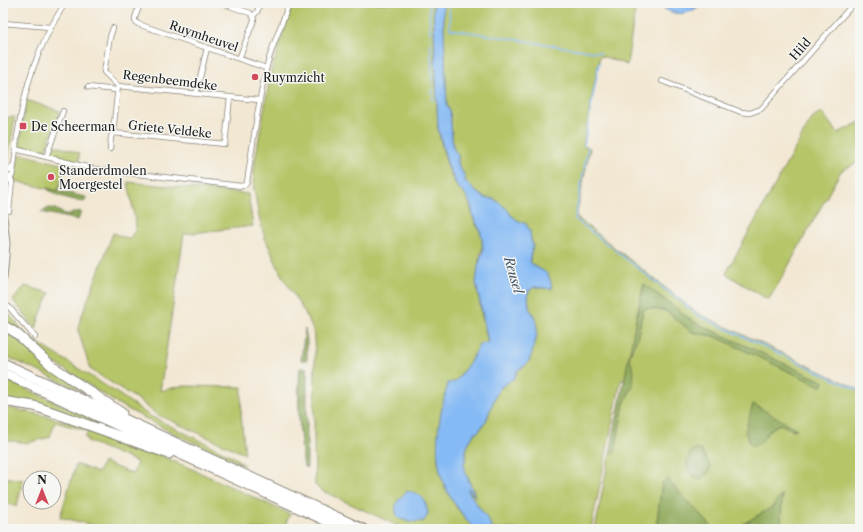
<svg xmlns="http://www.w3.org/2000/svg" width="863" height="532" font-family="'Libre Caslon Text',serif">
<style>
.green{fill:#b5c568;stroke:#687042;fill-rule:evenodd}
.forest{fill:#90aa5c;stroke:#56633c}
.water{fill:#85baf4;stroke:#506b88}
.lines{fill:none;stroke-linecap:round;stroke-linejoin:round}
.stream{stroke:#85baf4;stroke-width:1.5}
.minor-casing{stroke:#878277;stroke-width:6}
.secondary-casing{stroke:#878277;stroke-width:9}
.motorway-casing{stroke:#878277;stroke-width:11}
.minor{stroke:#fff;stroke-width:4.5}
.secondary{stroke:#fff;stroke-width:7}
.motorway{stroke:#fff;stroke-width:9}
.poi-dot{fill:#d1495b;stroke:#f6f6f2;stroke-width:1.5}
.labels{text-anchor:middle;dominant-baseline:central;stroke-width:3;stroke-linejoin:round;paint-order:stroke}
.street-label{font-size:12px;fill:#1c1c1c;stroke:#f6f6f2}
.poi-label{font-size:12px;fill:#1c1c1c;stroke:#f6f6f2;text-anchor:start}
.water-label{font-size:13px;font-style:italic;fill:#415368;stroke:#f6f6f2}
</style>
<rect width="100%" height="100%" fill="#f6f6f2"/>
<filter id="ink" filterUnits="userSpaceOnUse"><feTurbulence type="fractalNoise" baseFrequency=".025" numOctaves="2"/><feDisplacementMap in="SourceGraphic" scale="8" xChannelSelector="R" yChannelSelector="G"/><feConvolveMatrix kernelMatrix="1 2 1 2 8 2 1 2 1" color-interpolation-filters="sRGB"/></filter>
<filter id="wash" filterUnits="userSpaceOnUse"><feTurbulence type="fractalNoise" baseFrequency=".012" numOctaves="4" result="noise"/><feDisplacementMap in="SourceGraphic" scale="16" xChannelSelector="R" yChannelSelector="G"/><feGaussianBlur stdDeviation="0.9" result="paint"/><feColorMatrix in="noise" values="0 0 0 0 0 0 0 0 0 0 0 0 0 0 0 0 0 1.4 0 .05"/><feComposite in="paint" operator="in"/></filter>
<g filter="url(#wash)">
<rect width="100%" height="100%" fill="#f2e7d2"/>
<path class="green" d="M 293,3 L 433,3 L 438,128 C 442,147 446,169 457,186 C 459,190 464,193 467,197 C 471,204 471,210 473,217 C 475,224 480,230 482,237 C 484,248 479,256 478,267 C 476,293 482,318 488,343 L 479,345 L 470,362 L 455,382 L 439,454 L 438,462 L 457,508 L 474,529 L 405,529 L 320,490 L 315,485 L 314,438 L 315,351 L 313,330 L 306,315 L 281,274 L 265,238 L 259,217 L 253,183 L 255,160 L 271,71 Z
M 443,3 L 636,3 L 627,65 L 608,58 L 600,56 L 583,146 L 590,148 L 576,217 L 697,313 L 860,390 L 860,529 L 781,529 L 782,496 L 772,507 L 740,526 L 738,529 L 713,529 L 667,480 L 662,483 L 656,529 L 595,529 L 609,456 L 610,453 L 615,452 L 624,403 L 633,385 L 629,358 L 625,380 L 621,380 L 591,529 L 493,529 C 486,515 475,504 468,490 L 468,488 L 472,494 L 475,493 L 469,483 L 464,468 L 464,463 L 466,459 L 466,451 L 468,444 L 474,434 L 479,431 L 486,421 L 495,397 L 500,388 L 514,378 L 518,370 L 526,365 L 530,359 L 536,319 L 529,308 L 528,292 L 534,287 L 552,289 C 549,269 544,274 531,264 L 530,258 L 533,245 L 531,240 L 530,231 L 526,224 L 517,220 L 510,214 L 507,209 L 494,199 L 485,198 L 476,192 L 465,181 L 465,177 L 458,164 L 458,155 L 453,148 L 450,111 L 447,106 ZM 644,284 L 694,322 L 824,382 L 822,386 L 714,336 L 692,332 L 666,311 L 646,308 L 643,311 L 637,339 L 630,354 L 636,319 ZM 753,404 L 793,430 L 780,424 C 770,428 765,437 759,444 L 753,446 L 748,441 L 747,436 ZM 704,455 L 707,462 L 707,474 L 701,479 L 694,478 Z
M 26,100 L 60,111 L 46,149 L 43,151 L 20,147 L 19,146 Z
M 821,112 L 838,133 L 860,122 L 860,161 L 841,171 L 780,281 L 769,299 L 767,299 L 726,274 L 726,273 L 807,127 L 812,119 Z
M 3,117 L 15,117 L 8,161 L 3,167 Z
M 55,145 L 79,153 L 79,162 L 53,155 L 51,152 Z
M 22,154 L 65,165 L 58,191 L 14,181 L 18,157 Z
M 128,182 L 248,194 L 253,226 L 184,234 L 160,391 L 181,386 L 242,387 L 241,415 L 245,454 L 156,414 L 140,401 L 90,369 L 79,333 L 79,323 L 113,233 L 129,239 L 135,231 L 136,225 Z
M 25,286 L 50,293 L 39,318 L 36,329 L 13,300 Z
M 5,308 L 9,308 L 10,311 L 8,313 L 27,336 L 117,393 L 150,416 L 234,457 L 244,465 L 175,434 L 118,404 L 55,363 L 3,322 Z
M 6,333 L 9,333 L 84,392 L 3,355 L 3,334 Z
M 3,378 L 118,431 L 3,398 Z
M 3,407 C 104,424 198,472 290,514 L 283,529 L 108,529 L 60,517 L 76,464 L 98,473 L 103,462 L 133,474 L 137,462 L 87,441 L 88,439 L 85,438 L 88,431 L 55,422 L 50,437 L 28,443 L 3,440 Z
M 3,477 L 23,480 L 17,506 L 3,503 Z"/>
<path class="forest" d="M 46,188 L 85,197 L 86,197 L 84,202 C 71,199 57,197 46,188 Z
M 49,208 C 56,208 59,212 65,214 C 71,216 75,210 81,212 L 78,220 L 41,212 Z
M 644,284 L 694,322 L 824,382 L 822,387 L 714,336 L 692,332 L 666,311 L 646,308 L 643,311 L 637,339 L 629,356 L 634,371 L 633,385 L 624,403 L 615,452 L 610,453 L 639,305 Z
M 305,329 L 307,340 L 307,360 L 301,360 Z
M 300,368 L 307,368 L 307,468 L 304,467 C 299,434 297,401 300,368 Z
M 753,404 L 797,429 L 793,430 L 780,424 C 770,427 765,437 759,444 L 753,446 L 748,441 L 747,436 L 745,432 Z
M 694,449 L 701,450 L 710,466 L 710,471 L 701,479 C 690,478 684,468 688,457 C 689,454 692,451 694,449 Z
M 667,479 L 711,526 L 713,529 L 656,529 L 662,483 Z
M 782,494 L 781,529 L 738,529 L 740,526 L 772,507 Z"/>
<path class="water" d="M 433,3 L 443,3 L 447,106 L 450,111 L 453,148 L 458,155 L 458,164 L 465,177 L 465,181 L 476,192 L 485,198 L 494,199 L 507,209 L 510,214 L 517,220 L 526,224 L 530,231 L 531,240 L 533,245 L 530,258 L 531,263 C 544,274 549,268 552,289 L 534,287 L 528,292 L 529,308 L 536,319 L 537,330 L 536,340 L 530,359 L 526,365 L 518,370 L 514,378 L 500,388 L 495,397 L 486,421 L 479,431 L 474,434 L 468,444 L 466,451 L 466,459 L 464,463 L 464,468 L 475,497 L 468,488 L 468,490 C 475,504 487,515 493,529 L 474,529 C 465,517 454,505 447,491 C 430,457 439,418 448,383 L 455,382 L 470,362 L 479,345 L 488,342 L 476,283 L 478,266 L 483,251 L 482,239 L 480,230 L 473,217 L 472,209 L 467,197 L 457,186 L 448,166 L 438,128 Z
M 659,3 L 702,3 C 691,16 670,18 659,3 Z
M 407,491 C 422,493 426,500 428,514 L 424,521 L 409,522 L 398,518 C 392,505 398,500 407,491 Z"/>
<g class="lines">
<path class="stream" d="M 429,3 L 433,101
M 449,3 L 450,29 L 601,53
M 584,145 L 599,63
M 588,147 L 575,219 L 699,316 L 860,391"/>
</g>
</g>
<g filter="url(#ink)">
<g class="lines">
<g class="minor-casing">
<path id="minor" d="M 140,3 L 135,18 L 135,21 L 138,24 L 266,68
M 221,3 L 250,13 L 253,16 L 254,20 L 239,59
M 253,16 L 257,12 L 260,3
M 3,23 L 50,27
M 113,28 L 110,37 L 104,72 L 118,86 L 259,100
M 662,81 L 741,112 L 750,113 L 761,109 L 854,3
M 118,86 L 113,133 L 225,144 L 230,97
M 88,87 L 117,90
M 196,94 L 207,48
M 15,149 L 94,169 L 241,186 L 245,185 L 247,182 C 253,145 257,107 266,70 C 271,47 282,25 289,3
M 110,149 L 111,137 L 113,133
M 46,157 L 63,111
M 6,174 L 12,181 L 9,211
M 3,177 L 13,166
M 3,184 C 6,182 10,180 12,176 C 14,171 16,145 17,137 C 25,84 37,48 65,3
M 3,304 L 9,307 L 35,337"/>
</g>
<g class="secondary-casing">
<path id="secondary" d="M 3,217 L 6,244 L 3,278"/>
</g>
<g class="motorway-casing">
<path id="motorway" d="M 3,325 L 16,333 L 52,366 L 122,413
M 3,363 L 363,529
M 3,373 L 344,529
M 3,401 L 34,406 L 52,412 L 169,454"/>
</g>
<use href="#minor" class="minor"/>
<use href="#secondary" class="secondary"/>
<use href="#motorway" class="motorway"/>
</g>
</g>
<g class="poi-dot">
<circle cx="255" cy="77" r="4"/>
<rect x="19" y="122" width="8" height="8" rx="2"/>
<circle cx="51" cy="177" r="4"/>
</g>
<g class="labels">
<g class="street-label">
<text transform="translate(204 36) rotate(19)">Ruymheuvel</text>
<text transform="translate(800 49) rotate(-49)">Hild</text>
<text transform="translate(170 80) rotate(7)">Regenbeemdeke</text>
<text transform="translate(170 129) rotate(6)">Griete Veldeke</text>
</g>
<g class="poi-label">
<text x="263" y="77">Ruymzicht</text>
<text x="31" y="126">De Scheerman</text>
<text x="59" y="170">Standerdmolen<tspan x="59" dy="14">Moergestel</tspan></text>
</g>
<g class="water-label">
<text transform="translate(514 275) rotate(74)">Reusel</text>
</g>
</g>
<rect width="863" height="532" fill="none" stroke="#f6f6f2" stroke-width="16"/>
<g transform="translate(42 490)"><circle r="19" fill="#f6f6f2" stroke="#9f9f9c"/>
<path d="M0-3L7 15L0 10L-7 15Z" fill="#d1495b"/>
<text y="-6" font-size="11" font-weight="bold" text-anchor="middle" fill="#1c1c1c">N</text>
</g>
</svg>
